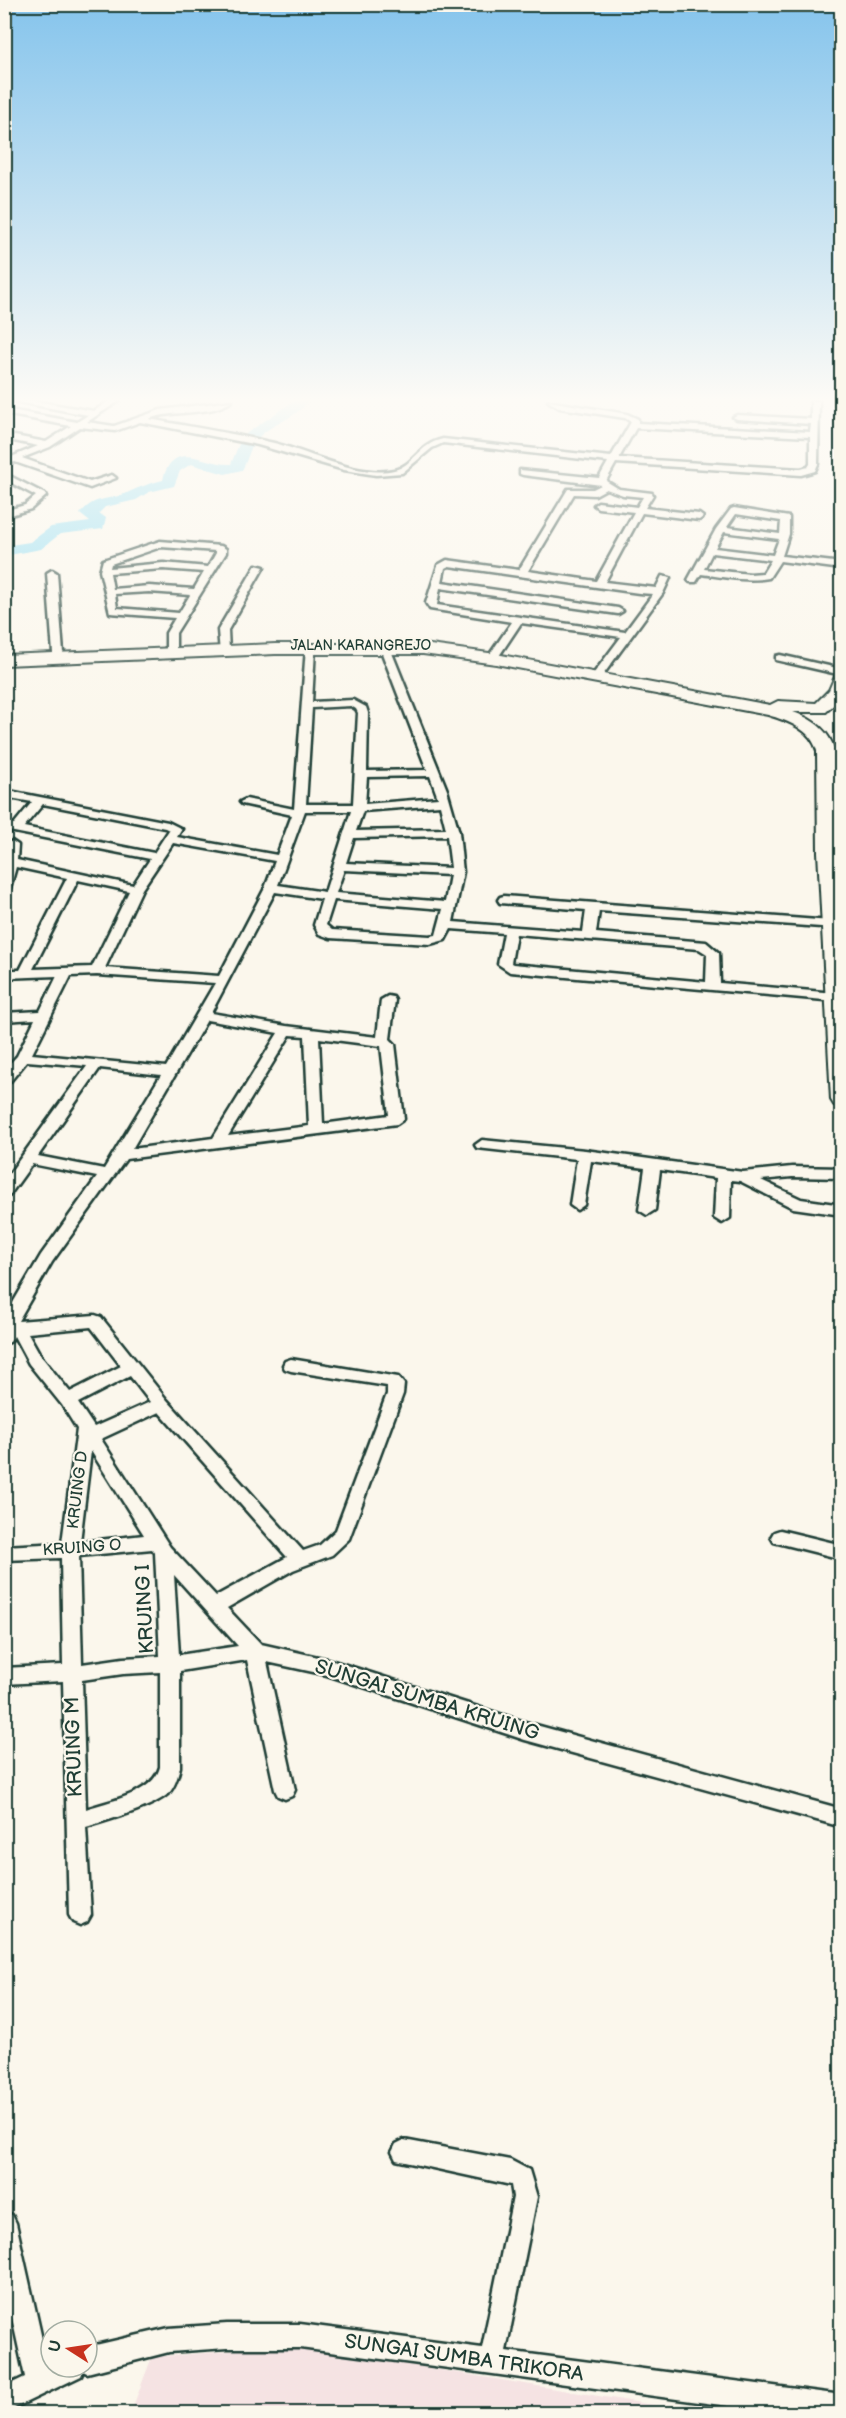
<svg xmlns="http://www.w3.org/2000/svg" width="846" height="2418" font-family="'Balsamiq Sans',sans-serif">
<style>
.built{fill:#f5e3e3}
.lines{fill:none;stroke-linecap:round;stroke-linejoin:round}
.river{fill:#91dcf2;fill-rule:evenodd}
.minor-casing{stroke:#1f3d34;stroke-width:5}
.primary-casing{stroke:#1f3d34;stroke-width:4}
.minor{fill:#fbf7ec;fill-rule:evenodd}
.primary{fill:#fbf7ec;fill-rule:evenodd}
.labels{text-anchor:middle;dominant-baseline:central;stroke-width:4.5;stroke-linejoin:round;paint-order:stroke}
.far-street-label{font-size:14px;fill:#1f3d34;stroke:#fbf7ec}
.street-label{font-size:16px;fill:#1f3d34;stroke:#fbf7ec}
.near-street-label{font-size:20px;fill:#1f3d34;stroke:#fbf7ec}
</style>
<rect width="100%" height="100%" fill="#fbf7ec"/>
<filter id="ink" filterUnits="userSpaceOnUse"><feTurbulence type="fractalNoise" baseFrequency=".0167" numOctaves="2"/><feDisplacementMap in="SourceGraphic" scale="12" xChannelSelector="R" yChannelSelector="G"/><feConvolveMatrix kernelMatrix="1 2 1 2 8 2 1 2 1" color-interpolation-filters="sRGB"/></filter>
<g filter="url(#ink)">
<path class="built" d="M 294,2346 L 702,2413 L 130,2414 L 152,2357 Z"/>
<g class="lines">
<path class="river" d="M 294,401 L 308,401 C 296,419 271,423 257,439 C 249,448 248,460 242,470 L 225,474 L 191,464 L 180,471 L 174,486 L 149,492 L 136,500 L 105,507 L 99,513 L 106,518 L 103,529 L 60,534 L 41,549 L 4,556 L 4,546 L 30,542 L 51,527 L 90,522 L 80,514 C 95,495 109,501 127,493 C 140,487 150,483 163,480 C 173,437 207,466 231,464 L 239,444 L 247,433 Z"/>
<g class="minor-casing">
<path id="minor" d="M 13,401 L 34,401 L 94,411 L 109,401 L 119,401 L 87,422 L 114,426 L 160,410 L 232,401 C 209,417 174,409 149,419 C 191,427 233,433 274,443 C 309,452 359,478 394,470 C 413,466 419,444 443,439 L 611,457 L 631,422 L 625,418 L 560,408 L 548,401 L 627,414 L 638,419 L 638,423 L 810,432 L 811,424 L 737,419 L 733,417 L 737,415 L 811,419 L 811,401 L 819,401 L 818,464 L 815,471 L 801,475 L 616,463 L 606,481 L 619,489 L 652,493 L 653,495 L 645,508 L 699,514 L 703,517 L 699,520 L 642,513 L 605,582 L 656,588 L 662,576 L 670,578 L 663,593 L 603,675 L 599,676 L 594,673 L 621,637 L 521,623 L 499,656 L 495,657 L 490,654 L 512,622 L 430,609 L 426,603 L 438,565 L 447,560 L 519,570 L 568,489 L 593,489 L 601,485 L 523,475 L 520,474 L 520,470 L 599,478 L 608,462 L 443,443 L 432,448 L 402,473 L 376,475 L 344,470 L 258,445 L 140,422 L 115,431 L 80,427 L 50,447 L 22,458 L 90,482 L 112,475 L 116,478 L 90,488 L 15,462 L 4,465 L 4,460 L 38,446 L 4,439 L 4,434 L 46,442 L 71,426 L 4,414 L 4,409 L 77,422 L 88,415 ZM 636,428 L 810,437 L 810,464 L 808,467 L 801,469 L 619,458 ZM 606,489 L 623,495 L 643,497 L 637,507 L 598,502 L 594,505 L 598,508 L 634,512 L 596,581 L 528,571 L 574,494 L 595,495 ZM 449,566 L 639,593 L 653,594 L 625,632 L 437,605 L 440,588 L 618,614 L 623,611 L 618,608 L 442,582 L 445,568 Z
M 4,473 L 45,494 L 46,496 L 31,509 L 4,517 L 4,511 L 25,505 L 36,496 L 4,479 Z
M 734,508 L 789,517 L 789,534 L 782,556 L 842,563 L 842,569 L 780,561 L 769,578 C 747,582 723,577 701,574 L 696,582 L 690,582 L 688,580 L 716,529 L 731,509 ZM 736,514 L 781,521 L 780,534 L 727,527 ZM 724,532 L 779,539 L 773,555 L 715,548 ZM 712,553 L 771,560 L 763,573 L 750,574 L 704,569 Z
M 160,541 L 221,546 L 226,549 L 226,553 L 176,633 L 176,649 L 171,652 L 166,649 L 166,633 L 175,618 L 110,613 L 100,571 L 103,560 ZM 161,547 L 216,551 L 216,553 L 208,567 L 163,563 L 110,568 L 111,564 ZM 163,569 L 204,572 L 194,589 L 149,586 L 113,589 L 110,573 ZM 149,592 L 190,595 L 179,613 L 117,608 L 115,594 Z
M 256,565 L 264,567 L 228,630 L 229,651 L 220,653 L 218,630 Z
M 52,570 L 57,573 L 63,653 L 58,656 L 53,653 L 47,573 Z
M 385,645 L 390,648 L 447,790 L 459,832 L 463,872 L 453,922 L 583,932 L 586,910 L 500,903 L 498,900 L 500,897 L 504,896 L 831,921 L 837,925 L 835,928 L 599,911 L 596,933 L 706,942 L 719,953 L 720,983 L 835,993 L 842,997 L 835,1001 L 510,972 L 498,964 L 504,933 L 451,929 L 445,940 L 430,944 L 330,938 L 319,934 L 314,925 L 322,899 L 275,892 L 211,1013 L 286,1026 L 377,1037 L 381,1000 L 388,996 L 393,997 L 395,1000 L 390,1039 L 395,1044 L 404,1119 L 397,1124 L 126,1159 L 52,1262 L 18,1321 L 95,1315 L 101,1317 L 167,1400 L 303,1551 L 320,1545 L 336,1530 L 387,1394 L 387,1386 L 291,1371 L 285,1369 L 283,1365 L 285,1361 L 291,1359 L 398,1377 L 404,1384 L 403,1394 L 349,1539 L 332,1555 L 293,1570 L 227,1608 L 261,1644 L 327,1659 L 525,1722 L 842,1809 L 842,1827 L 525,1740 L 327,1675 L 267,1662 L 295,1790 L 292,1796 L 285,1799 L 278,1796 L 275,1790 L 247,1660 L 180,1671 L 180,1767 C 178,1776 175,1786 169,1793 C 153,1808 108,1820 86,1827 L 91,1915 L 87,1922 L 80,1925 L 73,1922 L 69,1915 L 63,1681 L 4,1684 L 4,1668 L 63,1665 L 61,1558 L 4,1560 L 4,1546 L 62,1543 L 77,1429 L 62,1405 L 29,1364 L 14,1336 L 10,1342 L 4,1344 L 4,1312 L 7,1313 L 41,1255 L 97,1177 L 32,1164 L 9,1196 L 4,1198 L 4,1181 L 87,1066 L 27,1061 L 9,1083 L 4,1084 L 4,1070 L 17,1056 L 35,1019 L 4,1021 L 4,1013 L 40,1011 L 57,976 L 4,978 L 4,970 L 20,970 L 67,878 L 16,867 L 10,888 L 4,892 L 6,845 L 12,841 L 18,845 L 17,860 L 133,885 L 150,859 L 4,830 L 4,823 L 14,824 L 32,802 L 4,797 L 4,790 L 168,822 L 182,829 L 177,837 L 277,855 L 292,815 L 242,804 L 240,802 L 246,799 L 294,809 L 306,647 L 315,649 L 312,702 L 353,700 L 366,707 L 368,713 L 367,771 L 427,770 L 380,648 ZM 351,706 L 356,709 L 358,713 L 353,804 L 306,804 L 312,708 ZM 430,776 L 438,798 L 365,804 L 367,777 ZM 43,804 L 165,828 L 169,830 L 154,853 L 24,827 ZM 440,805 L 446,829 L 356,831 L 363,811 ZM 305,811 L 351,811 L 325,892 L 278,885 ZM 447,836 L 451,868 L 346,863 L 354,838 ZM 173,843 L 275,861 L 265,888 L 219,976 L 105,968 L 142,889 ZM 344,870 L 450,875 L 445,902 L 336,893 ZM 78,880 L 129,891 L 92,967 L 33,969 ZM 334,900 L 443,909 L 436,935 L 430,936 L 332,930 L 326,925 ZM 516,934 L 699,949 L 707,954 L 706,982 L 513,964 L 511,963 ZM 97,975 L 215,983 L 166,1067 L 32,1054 L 71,976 ZM 207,1020 L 278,1033 L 213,1138 L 132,1149 ZM 290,1035 L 305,1036 L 309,1126 L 228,1136 ZM 319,1038 L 381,1046 L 389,1115 L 323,1124 ZM 100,1068 L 161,1075 L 104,1169 L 38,1156 ZM 91,1327 L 121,1366 L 70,1392 L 41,1356 L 28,1333 ZM 130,1376 L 150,1402 L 94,1427 L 78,1403 ZM 159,1412 L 287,1557 L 216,1596 L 170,1547 L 101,1439 ZM 91,1451 L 144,1535 L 80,1542 ZM 152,1549 L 155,1553 L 160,1656 L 123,1658 L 82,1664 L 79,1556 ZM 174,1575 L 238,1646 L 179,1655 ZM 160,1672 L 160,1767 C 153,1794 109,1801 86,1809 L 82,1680 L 123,1674 Z
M 780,655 L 842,669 L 842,675 L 776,660 L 776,656 Z
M 482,1140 L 585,1150 L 743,1172 L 792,1167 L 842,1168 L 842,1178 L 792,1177 L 761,1180 L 801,1199 L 842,1205 L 842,1215 L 793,1208 L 740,1181 L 731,1180 L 730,1218 L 722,1223 L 714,1218 L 716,1178 L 660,1170 L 655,1210 L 647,1215 L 639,1210 L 645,1168 L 591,1161 L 584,1205 L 577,1210 L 570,1205 L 577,1159 L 477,1148 L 475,1145 Z
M 780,1530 L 842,1545 L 842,1559 L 774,1542 L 771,1537 L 774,1532 Z
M 404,2140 L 510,2160 L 529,2170 L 537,2197 L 506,2351 L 842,2395 L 842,2414 L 788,2414 L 300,2348 L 227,2348 L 169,2352 L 87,2373 L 83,2371 L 81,2376 L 4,2413 L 4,2387 L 25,2377 L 4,2281 L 4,2211 L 12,2215 L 16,2223 L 48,2366 L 51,2364 L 51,2367 L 87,2367 L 87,2347 L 169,2328 L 227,2324 L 300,2324 L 482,2348 L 513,2197 L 511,2185 L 396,2160 L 392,2152 L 396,2144 Z"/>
</g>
<g class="primary-casing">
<path id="primary" d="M 275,644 L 423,644 L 496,654 L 770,705 L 778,701 L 816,703 L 829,690 L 836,674 L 842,673 L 842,697 L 826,712 L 793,712 C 813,719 829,730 835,751 L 842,915 L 842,1107 L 834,1105 L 831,1100 L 818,852 L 817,751 C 811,729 788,721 768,715 L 496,664 L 423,654 L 275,654 L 4,665 L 4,655 Z"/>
</g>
<use href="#minor" class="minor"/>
<use href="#primary" class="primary"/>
</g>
</g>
<linearGradient id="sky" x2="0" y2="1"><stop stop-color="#85c4ec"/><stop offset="0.54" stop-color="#fdfbf6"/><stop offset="1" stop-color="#fdfbf6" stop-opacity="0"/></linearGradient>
<rect width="846" height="740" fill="url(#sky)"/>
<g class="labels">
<g class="far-street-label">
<text x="361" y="645">JALAN KARANGREJO</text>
</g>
<g class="street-label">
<text transform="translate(78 1490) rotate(-83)">KRUING D</text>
<text transform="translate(82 1548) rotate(-4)">KRUING O</text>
</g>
<g class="near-street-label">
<text transform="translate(145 1609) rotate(-93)">KRUING I</text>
<text transform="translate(427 1700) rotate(17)">SUNGAI SUMBA KRUING</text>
<text transform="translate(74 1747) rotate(-92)">KRUING M</text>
<text transform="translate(464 2358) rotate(8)">SUNGAI SUMBA TRIKORA</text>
</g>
</g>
<rect width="846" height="2418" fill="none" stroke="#fbf7ec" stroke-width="24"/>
<rect x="12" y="12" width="822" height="2394" fill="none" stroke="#1f3d34" stroke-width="2" filter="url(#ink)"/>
<g transform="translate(69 2349) rotate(282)"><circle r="28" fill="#fbf7ec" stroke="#a3ada2" stroke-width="1.5"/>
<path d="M0-4.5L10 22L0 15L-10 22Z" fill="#c8321e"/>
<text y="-9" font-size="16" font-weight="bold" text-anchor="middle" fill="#1f3d34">U</text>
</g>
</svg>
